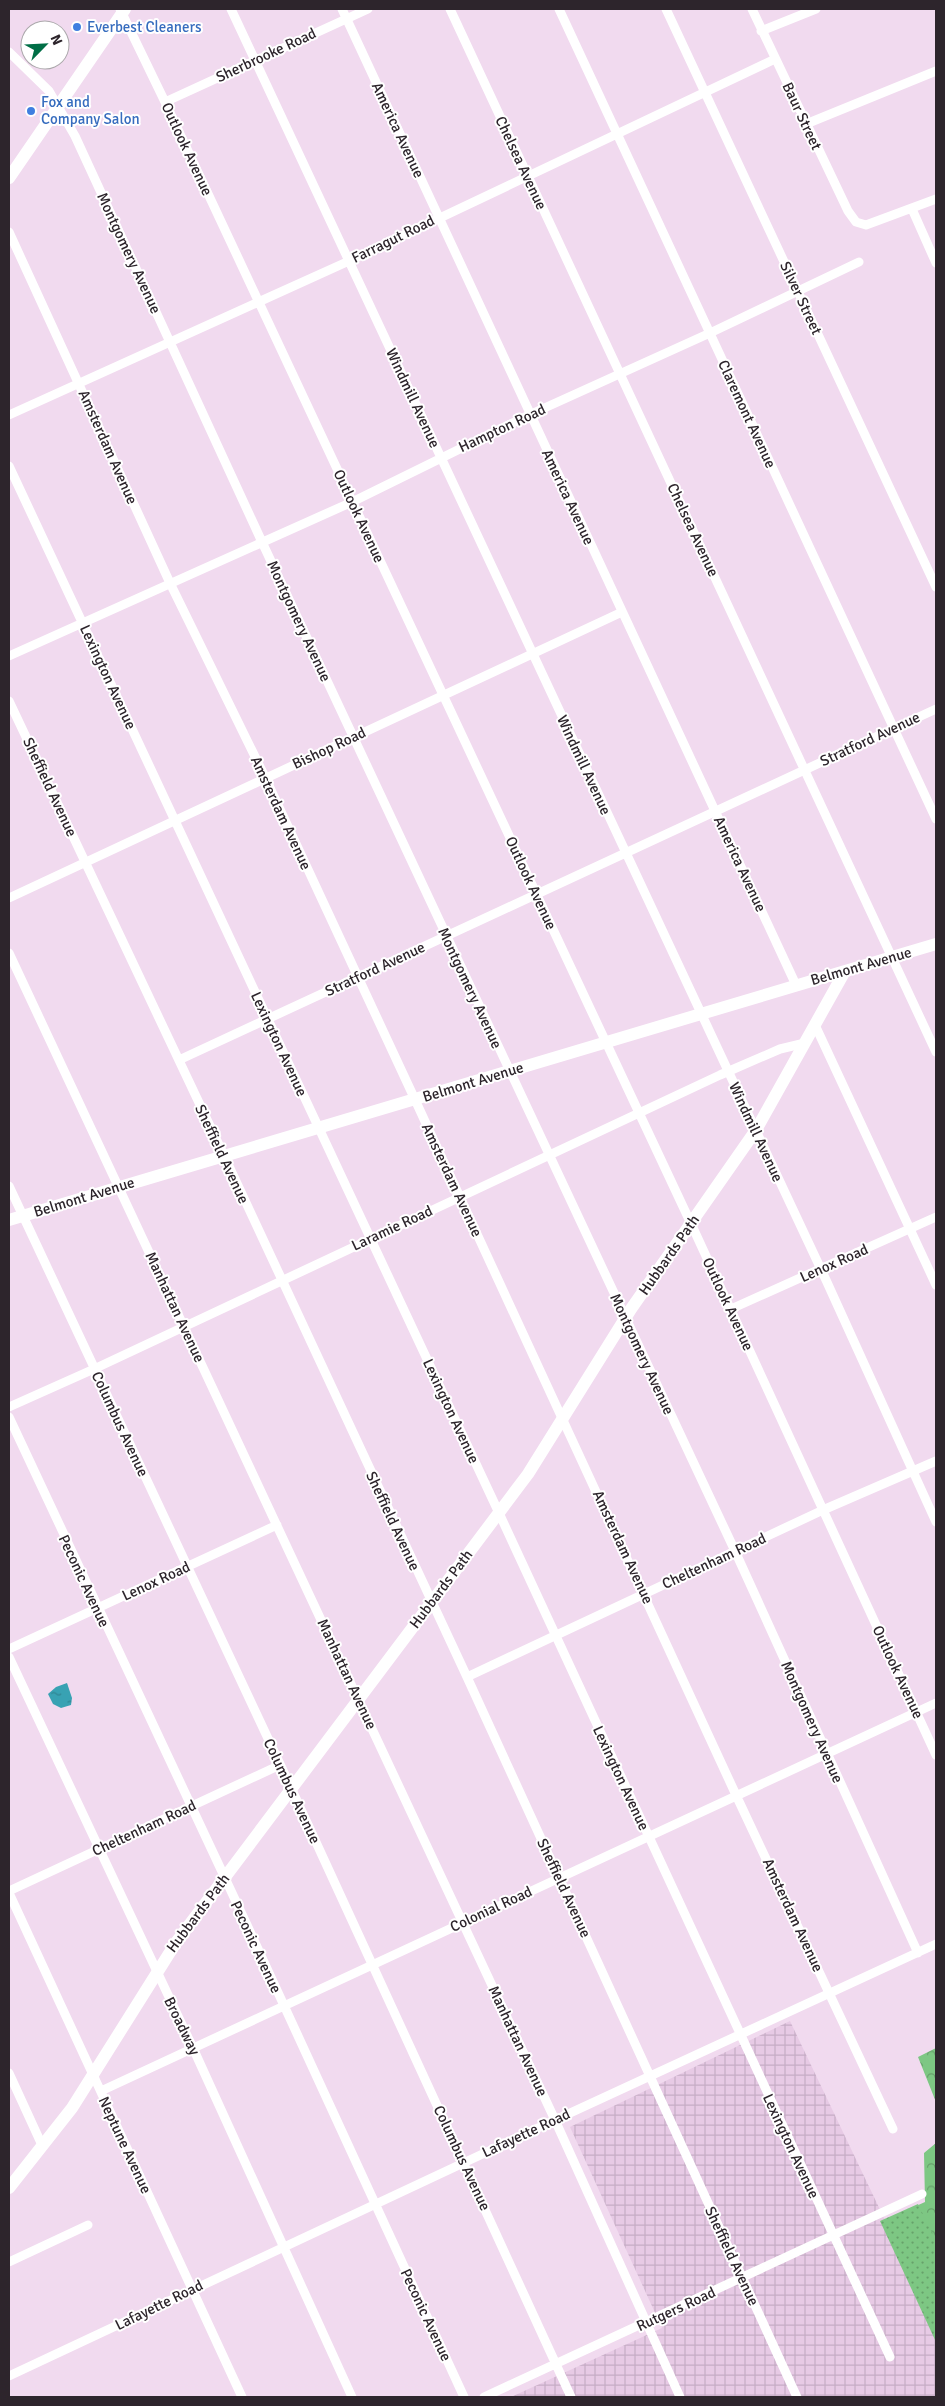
<svg xmlns="http://www.w3.org/2000/svg" width="945" height="2406" font-family="Signika,sans-serif">
<style>
.industrial{fill:url(#industrial-grid)}
.forest{fill:url(#forest-crowns)}
.park{fill:url(#park-dots)}
.water{fill:url(#water-ripples)}
.lines{fill:none;stroke-linecap:round;stroke-linejoin:round}
.street{stroke:#fff;stroke-width:9}
.secondary{stroke:#fff;stroke-width:12}
.shop-dot{fill:#3f7fe0;stroke:#fff;stroke-width:2}
.labels{text-anchor:middle;dominant-baseline:central;stroke-width:4;stroke-linejoin:round;paint-order:stroke}
.shop-label{font-size:15px;fill:#366cbe;stroke:#fff;text-anchor:start}
.street-label{font-size:15px;fill:#2d252c;stroke:#fff}
</style>
<defs>
<pattern id="industrial-grid" width="8" height="8" patternUnits="userSpaceOnUse" patternTransform="scale(1.25)"><rect width="8" height="8" fill="#e7cae5"/><path d="M0 4h8M4 0v8" fill="none" stroke="#c6adc5"/></pattern>
<pattern id="forest-crowns" width="20" height="18" patternUnits="userSpaceOnUse" patternTransform="scale(1.25)"><rect width="20" height="18" fill="#7dc783"/><path d="M2 6a3 3 0 1 1 6 0M12 15a3 3 0 1 1 6 0" fill="none" stroke="#67a16b"/></pattern>
<pattern id="park-dots" width="8" height="8" patternUnits="userSpaceOnUse" patternTransform="scale(1.25)"><rect width="8" height="8" fill="#7dc783"/><path d="M2 2h.1M6 6h.1" fill="none" stroke="#67a16b" stroke-width="1.8" stroke-linecap="round"/></pattern>
<pattern id="water-ripples" width="26" height="14" patternUnits="userSpaceOnUse" patternTransform="scale(1.25)"><rect width="26" height="14" fill="#38a2b3"/><path d="M2 4q2-2 4 0t4 0M15 11q2-2 4 0t4 0" fill="none" stroke="#308492"/></pattern>
</defs>
<rect width="100%" height="100%" fill="#f1daef"/>
<path class="industrial" d="M 790,2021 L 936,2327 L 936,2397 L 511,2397 L 662,2328 L 570,2127 Z"/>
<path class="forest" d="M 936,2048 L 936,2102 L 918,2057 Z
M 936,2143 L 936,2327 L 885,2220 L 925,2202 L 924,2153 Z"/>
<path class="park" d="M 918,2204 L 936,2241 L 936,2342 L 880,2221 Z"/>
<path class="water" d="M 67,1683 L 72,1698 L 71,1705 L 61,1708 L 53,1704 L 48,1694 L 56,1687 Z"/>
<g class="lines">
<path class="street" d="M 120,9 L 165,102 L 694,1230 L 936,1755
M 231,9 L 826,1280 L 936,1522
M 342,9 L 796,985
M 450,9 L 936,1052
M 559,9 L 936,819
M 666,9 L 936,587
M 752,9 L 848,211 L 856,222 L 866,225 L 936,199
M 761,31 L 816,9
M 9,52 L 49,91 L 75,136 L 262,542 L 735,1551 L 918,1953
M 165,102 L 368,9
M 806,124 L 936,71
M 912,209 L 936,263
M 9,232 L 170,583 L 265,777 L 411,1091 L 736,1795 L 893,2129
M 9,415 L 349,261 L 775,59
M 9,466 L 499,1513 L 890,2357
M 9,656 L 352,502 L 529,415 L 710,333 L 859,262
M 9,701 L 228,1164 L 467,1677 L 797,2397
M 9,898 L 622,612
M 9,953 L 555,2120 L 680,2397
M 815,1025 L 936,1285
M 179,1060 L 936,709
M 9,1186 L 287,1779 L 571,2397
M 731,1309 L 936,1217
M 9,1407 L 94,1369 L 720,1075 L 780,1049 L 805,1043
M 9,1417 L 247,1925 L 464,2397
M 9,1649 L 277,1525
M 9,1657 L 193,2048 L 352,2397
M 467,1677 L 823,1510 L 936,1461
M 9,1891 L 280,1765
M 9,1893 L 242,2397
M 9,2073 L 42,2145
M 101,2091 L 936,1703
M 9,2262 L 88,2225
M 9,2376 L 555,2120 L 936,1944
M 484,2397 L 922,2194"/>
<path class="secondary" d="M 9,178 L 125,9
M 9,1220 L 936,944
M 9,2188 L 72,2108 L 177,1941 L 528,1474 L 631,1309 L 756,1130 L 845,971"/>
</g>
<g class="shop-dot">
<circle cx="77" cy="27" r="5"/>
<circle cx="31" cy="111" r="5"/>
</g>
<g class="labels">
<g class="shop-label">
<text x="87" y="27">Everbest Cleaners</text>
<text x="41" y="102">Fox and<tspan x="41" dy="17">Company Salon</tspan></text>
</g>
<g class="street-label">
<text transform="translate(266 55) rotate(-25)">Sherbrooke Road</text>
<text transform="translate(802 116) rotate(65)">Baur Street</text>
<text transform="translate(398 130) rotate(65)">America Avenue</text>
<text transform="translate(187 149) rotate(65)">Outlook Avenue</text>
<text transform="translate(521 163) rotate(65)">Chelsea Avenue</text>
<text transform="translate(393 239) rotate(-26)">Farragut Road</text>
<text transform="translate(129 253) rotate(65)">Montgomery Avenue</text>
<text transform="translate(801 298) rotate(65)">Silver Street</text>
<text transform="translate(413 398) rotate(65)">Windmill Avenue</text>
<text transform="translate(747 414) rotate(65)">Claremont Avenue</text>
<text transform="translate(502 428) rotate(-25)">Hampton Road</text>
<text transform="translate(108 447) rotate(66)">Amsterdam Avenue</text>
<text transform="translate(568 497) rotate(65)">America Avenue</text>
<text transform="translate(359 516) rotate(65)">Outlook Avenue</text>
<text transform="translate(693 530) rotate(65)">Chelsea Avenue</text>
<text transform="translate(299 621) rotate(65)">Montgomery Avenue</text>
<text transform="translate(108 677) rotate(65)">Lexington Avenue</text>
<text transform="translate(870 739) rotate(-25)">Stratford Avenue</text>
<text transform="translate(329 748) rotate(-25)">Bishop Road</text>
<text transform="translate(584 765) rotate(65)">Windmill Avenue</text>
<text transform="translate(50 787) rotate(65)">Sheffield Avenue</text>
<text transform="translate(281 813) rotate(65)">Amsterdam Avenue</text>
<text transform="translate(740 864) rotate(65)">America Avenue</text>
<text transform="translate(531 883) rotate(65)">Outlook Avenue</text>
<text transform="translate(861 966) rotate(-16)">Belmont Avenue</text>
<text transform="translate(375 969) rotate(-25)">Stratford Avenue</text>
<text transform="translate(470 988) rotate(65)">Montgomery Avenue</text>
<text transform="translate(279 1044) rotate(65)">Lexington Avenue</text>
<text transform="translate(473 1082) rotate(-17)">Belmont Avenue</text>
<text transform="translate(756 1132) rotate(65)">Windmill Avenue</text>
<text transform="translate(222 1154) rotate(65)">Sheffield Avenue</text>
<text transform="translate(452 1180) rotate(65)">Amsterdam Avenue</text>
<text transform="translate(84 1197) rotate(-17)">Belmont Avenue</text>
<text transform="translate(392 1228) rotate(-25)">Laramie Road</text>
<text transform="translate(669 1255) rotate(-55)">Hubbards Path</text>
<text transform="translate(834 1263) rotate(-24)">Lenox Road</text>
<text transform="translate(728 1304) rotate(65)">Outlook Avenue</text>
<text transform="translate(175 1307) rotate(65)">Manhattan Avenue</text>
<text transform="translate(642 1354) rotate(65)">Montgomery Avenue</text>
<text transform="translate(451 1411) rotate(65)">Lexington Avenue</text>
<text transform="translate(120 1424) rotate(65)">Columbus Avenue</text>
<text transform="translate(393 1521) rotate(65)">Sheffield Avenue</text>
<text transform="translate(623 1547) rotate(65)">Amsterdam Avenue</text>
<text transform="translate(714 1561) rotate(-25)">Cheltenham Road</text>
<text transform="translate(84 1581) rotate(65)">Peconic Avenue</text>
<text transform="translate(156 1581) rotate(-25)">Lenox Road</text>
<text transform="translate(441 1589) rotate(-53)">Hubbards Path</text>
<text transform="translate(898 1672) rotate(65)">Outlook Avenue</text>
<text transform="translate(347 1674) rotate(65)">Manhattan Avenue</text>
<text transform="translate(812 1722) rotate(66)">Montgomery Avenue</text>
<text transform="translate(621 1778) rotate(65)">Lexington Avenue</text>
<text transform="translate(292 1791) rotate(65)">Columbus Avenue</text>
<text transform="translate(144 1828) rotate(-25)">Cheltenham Road</text>
<text transform="translate(564 1888) rotate(65)">Sheffield Avenue</text>
<text transform="translate(491 1909) rotate(-25)">Colonial Road</text>
<text transform="translate(198 1913) rotate(-53)">Hubbards Path</text>
<text transform="translate(793 1915) rotate(65)">Amsterdam Avenue</text>
<text transform="translate(256 1947) rotate(65)">Peconic Avenue</text>
<text transform="translate(182 2026) rotate(64)">Broadway</text>
<text transform="translate(518 2041) rotate(65)">Manhattan Avenue</text>
<text transform="translate(526 2133) rotate(-25)">Lafayette Road</text>
<text transform="translate(125 2145) rotate(65)">Neptune Avenue</text>
<text transform="translate(791 2146) rotate(65)">Lexington Avenue</text>
<text transform="translate(462 2158) rotate(65)">Columbus Avenue</text>
<text transform="translate(732 2256) rotate(65)">Sheffield Avenue</text>
<text transform="translate(159 2305) rotate(-26)">Lafayette Road</text>
<text transform="translate(676 2309) rotate(-25)">Rutgers Road</text>
<text transform="translate(426 2315) rotate(65)">Peconic Avenue</text>
</g>
</g>
<rect width="945" height="2406" fill="none" stroke="#2d252c" stroke-width="20"/>
<g transform="translate(45 45) rotate(66)"><circle r="24" fill="#ffffff" stroke="#aba8ab"/>
<path d="M0-4L9 19L0 12L-9 19Z" fill="#006e46"/>
<text y="-8" font-size="14" font-weight="bold" text-anchor="middle" fill="#2d252c">N</text>
</g>
</svg>
